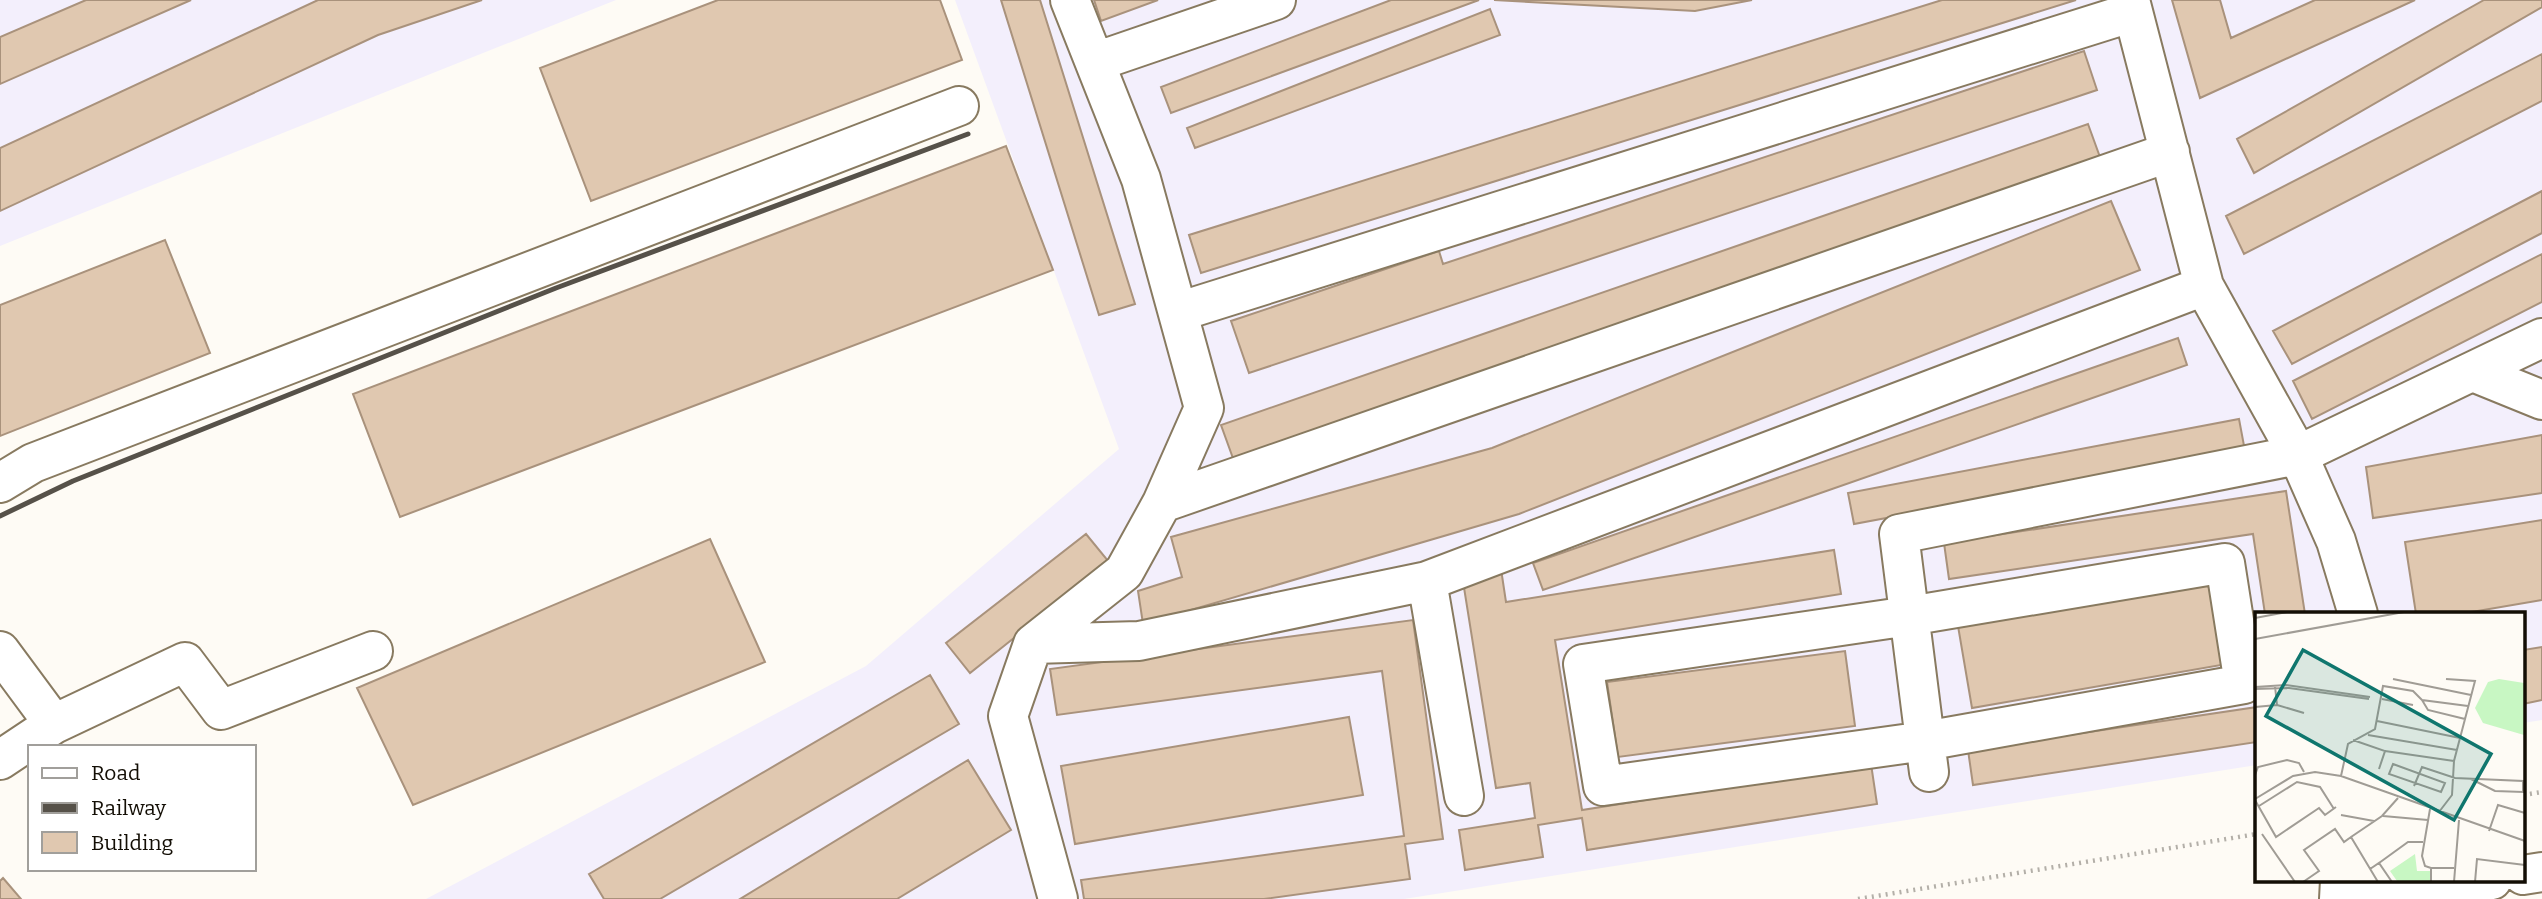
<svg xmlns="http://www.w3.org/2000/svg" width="2542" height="899" font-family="Bitter,serif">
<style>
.industrial{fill:#f3effc}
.building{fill:#e0c8b0;stroke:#a9927c;stroke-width:2}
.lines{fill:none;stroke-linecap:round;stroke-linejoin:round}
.minor-casing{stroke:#887a60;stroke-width:42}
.path{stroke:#b3afa8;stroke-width:4.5;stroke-dasharray:2 5;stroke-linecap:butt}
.minor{stroke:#fff;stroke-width:38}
.rail{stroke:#565149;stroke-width:5}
.inset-road{fill:none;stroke:#a09c95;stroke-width:2}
.view{fill:#0f766e;fill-opacity:0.15;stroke:#0f766e;stroke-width:3.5}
.inset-edge{fill:none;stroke:#130e05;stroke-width:3.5}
</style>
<rect width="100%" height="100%" fill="#fefbf5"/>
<path class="industrial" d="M 0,0 L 616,0 L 0,246 Z
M 955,0 L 2542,0 L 2542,720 L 2523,723 L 2523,614 L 2257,614 L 2257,765 L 1404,899 L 426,899 L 866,666 L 1119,449 Z"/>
<path class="building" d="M 86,0 L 191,0 L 0,84 L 0,37 Z
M 318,0 L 482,0 L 378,35 L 0,211 L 0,148 Z
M 718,0 L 940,0 L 962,60 L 591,201 L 540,68 Z
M 1001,0 L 1040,0 L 1135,304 L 1099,315 Z
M 1094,0 L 1158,0 L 1101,21 Z
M 1391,0 L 1479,0 L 1171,113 L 1161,87 Z
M 1494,0 L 1752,0 L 1695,11 Z
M 1942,0 L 2076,0 L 1201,273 L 1189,235 Z
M 2172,0 L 2220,0 L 2231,38 L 2315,0 L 2415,0 L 2200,98 Z
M 2484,0 L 2542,0 L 2542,7 L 2254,173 L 2237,139 Z
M 1490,9 L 1500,35 L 1195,148 L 1187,128 Z
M 2084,51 L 2097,90 L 1249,373 L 1231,321 L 1439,251 L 1443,264 Z
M 2542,54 L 2542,101 L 2244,254 L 2226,216 Z
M 2088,124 L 2101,160 L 1234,461 L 1221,425 Z
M 1006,146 L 1053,270 L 400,517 L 353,394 Z
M 2542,191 L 2542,233 L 2292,364 L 2273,331 Z
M 2111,201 L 2140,270 L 1519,514 L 1143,624 L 1138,591 L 1182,577 L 1171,537 L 1492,448 Z
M 165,240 L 210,353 L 0,436 L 0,305 Z
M 2542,254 L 2542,302 L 2312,419 L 2293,381 Z
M 2178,338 L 2187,365 L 1543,590 L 1533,563 Z
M 2239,419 L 2245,451 L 1854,524 L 1848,493 Z
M 2542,435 L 2542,493 L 2373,518 L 2366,467 Z
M 2286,491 L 2305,614 L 2265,614 L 2253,534 L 1949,579 L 1944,543 Z
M 2542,520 L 2542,600 L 2460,614 L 2416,614 L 2405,542 Z
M 1086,534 L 1109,562 L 970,673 L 946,643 Z
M 710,539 L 765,662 L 413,805 L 357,688 Z
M 1834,550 L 1841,594 L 1555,640 L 1582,810 L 1871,764 L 1877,804 L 1587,850 L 1582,818 L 1538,825 L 1543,857 L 1465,870 L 1459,830 L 1535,818 L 1530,783 L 1496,788 L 1462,575 L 1501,569 L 1506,602 Z
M 2212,582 L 2227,664 L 1972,708 L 1958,626 Z
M 1413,620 L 1443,839 L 1405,844 L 1410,879 L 1264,899 L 1084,899 L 1081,880 L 1404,836 L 1382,671 L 1057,715 L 1050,669 Z
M 2542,647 L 2542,700 L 2523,704 L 2523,650 Z
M 1845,651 L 1855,726 L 1618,757 L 1607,682 Z
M 930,675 L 959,724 L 660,899 L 604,899 L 589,874 Z
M 2257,707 L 2257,742 L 1973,785 L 1968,750 Z
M 1349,717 L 1363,795 L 1075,844 L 1061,766 Z
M 968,760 L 1011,830 L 897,899 L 740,899 Z
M 3,878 L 21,899 L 0,899 L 0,881 Z"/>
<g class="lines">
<g class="minor-casing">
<path id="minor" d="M 2130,0 L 2204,286 L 2298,455 L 2336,541 L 2358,614
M 1095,62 L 1276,0
M 1178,312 L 2133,12
M 2473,372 L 2542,400
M 0,483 L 33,463 L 959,106
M 1162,503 L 2170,152
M 2225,563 L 2244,684 L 1925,741 L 1603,786 L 1583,664 L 1909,616 Z
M 1427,581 L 2204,286
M 1033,644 L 1139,641 L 1427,581 L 1464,796
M 0,651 L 54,724 L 185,662 L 221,710 L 373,651
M 0,760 L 54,724
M 1929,772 L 1899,534 L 2298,455 L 2542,338
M 2523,875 L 2542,872
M 1058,899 L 1008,716 L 1033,644 L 1124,572 L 1162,503 L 1204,408 L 1141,179 L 1070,0
M 2339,899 L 2340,880
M 2365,899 L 2492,880"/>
</g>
<path class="path" d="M 2523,795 L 2542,792
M 1858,899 L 2257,834"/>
<use href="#minor" class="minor"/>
<path class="rail" d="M 0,516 L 73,481 L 556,288 L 968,134"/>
</g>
<g transform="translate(2255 612)">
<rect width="270" height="270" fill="#fefbf5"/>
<path d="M 244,67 L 269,71 L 269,123 L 228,111 L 220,96 L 233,70 ZM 160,242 L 162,259 L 175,259 L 175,269 L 142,269 L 135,259 Z" fill="#c8f7c3"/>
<path class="inset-road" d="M 0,6 L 32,0M 0,27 L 149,0M 138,67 L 216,83M 20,74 L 22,93 L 49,101M 0,75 L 31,73 L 115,85M 0,77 L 34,76 L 114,87M 127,87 L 158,93M 167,88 L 173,98 L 210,107M 0,95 L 22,93M 122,109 L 205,126M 113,123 L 202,138M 98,128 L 130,139 L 124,157M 130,139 L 199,149M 138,152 L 190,171 L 186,180 L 134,162 ZM 0,163 L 3,155 L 32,148 L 44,151 L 49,160M 86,164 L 93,132 L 120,117 L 128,74 L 158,79 L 167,88 L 213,94M 159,174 L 167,155 L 200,166 L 268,169 L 268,180 L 240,179 L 216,167M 0,187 L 38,164 L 60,160 L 86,164 L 270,229M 0,188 L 21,225 L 64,196 L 70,203 L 81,195M 4,194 L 42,170 L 65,175 L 79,197M 175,197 L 167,244 L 170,254 L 176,256 L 176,270M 184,200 L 197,183 L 199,149 L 220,69 L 191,67M 86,203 L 119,209M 128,204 L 173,208M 234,219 L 243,193 L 270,201M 7,222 L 40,270M 124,251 L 153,230 L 168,230M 176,256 L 199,256M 115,257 L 124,251 L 137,270M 48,270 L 64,259 L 49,238 L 80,217 L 89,230 L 96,225M 123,270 L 96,225 L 127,204 L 143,186M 199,270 L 204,208M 220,270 L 222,247 L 270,253"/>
<path class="view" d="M 48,38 L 236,142 L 199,208 L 11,104 Z"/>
<rect width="270" height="270" class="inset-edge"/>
</g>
<rect x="28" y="745" width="228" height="126" fill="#ffffff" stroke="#a19f9b" stroke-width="2"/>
<rect x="42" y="768" width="35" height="10" fill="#ffffff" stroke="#a19f9b" stroke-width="2"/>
<text x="91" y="780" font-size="21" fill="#130e05">Road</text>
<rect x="42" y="803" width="35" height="10" fill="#565149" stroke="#a19f9b" stroke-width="2"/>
<text x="91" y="815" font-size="21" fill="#130e05">Railway</text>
<rect x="42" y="832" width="35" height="21" fill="#e0c8b0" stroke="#a19f9b" stroke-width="2"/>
<text x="91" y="850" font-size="21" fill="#130e05">Building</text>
</svg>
